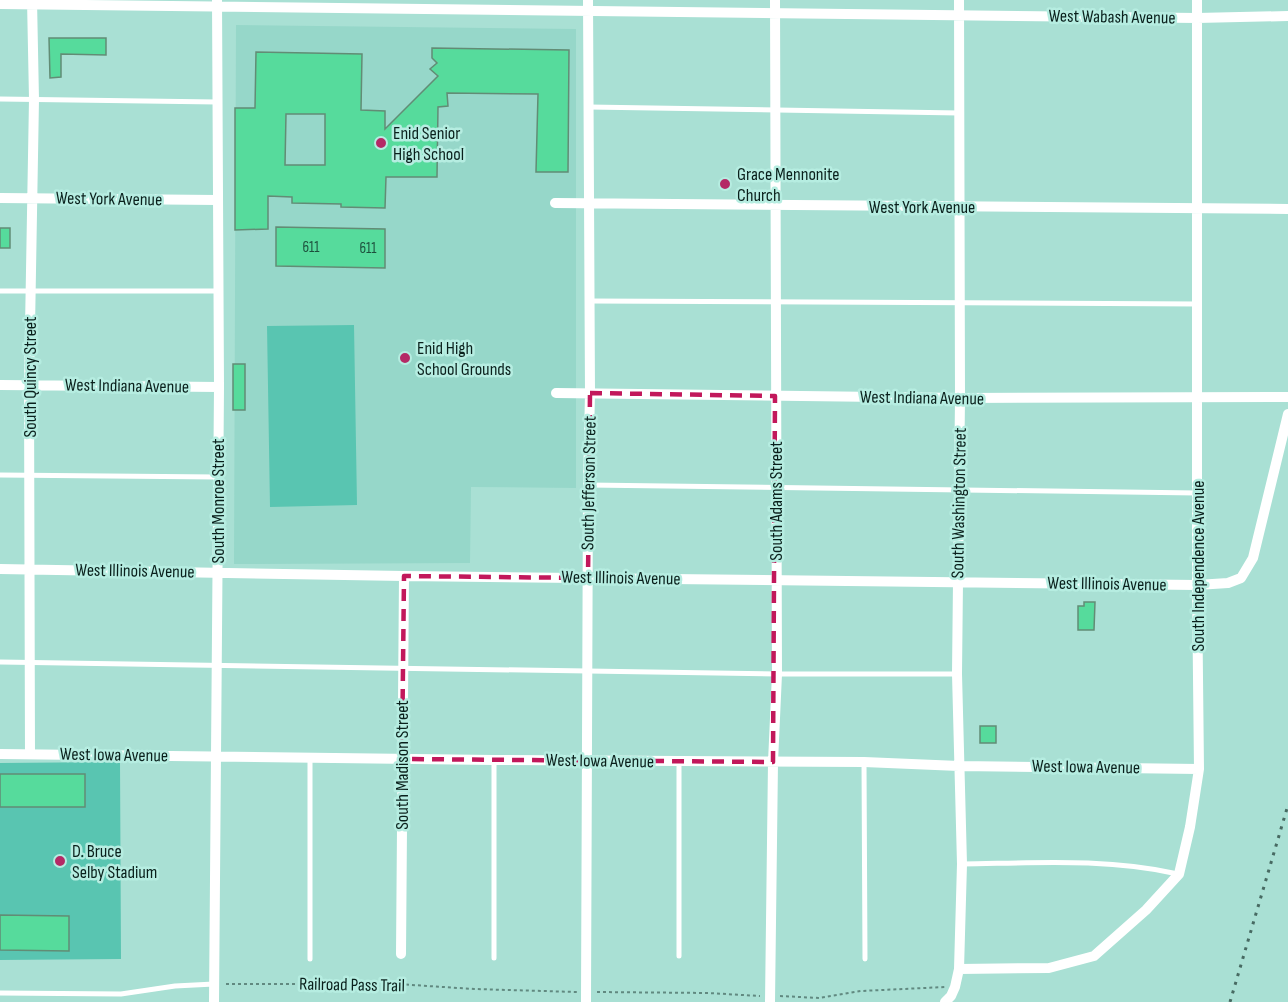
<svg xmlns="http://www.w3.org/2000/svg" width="1288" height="1002" font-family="'Sofia Sans Condensed',sans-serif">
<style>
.built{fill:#96d7c9}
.green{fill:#59c5b1}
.building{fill:#56db9c;stroke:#628c75;stroke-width:1.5;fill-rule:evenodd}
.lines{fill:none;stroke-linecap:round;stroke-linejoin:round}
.path{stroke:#618980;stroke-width:2;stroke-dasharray:3 3;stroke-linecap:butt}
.lane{stroke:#fff;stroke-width:5}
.street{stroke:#fff;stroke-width:10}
.rail{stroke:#476a62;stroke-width:3;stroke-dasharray:3 6;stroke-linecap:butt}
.marked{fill:none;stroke:#c2185b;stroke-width:4.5;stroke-dasharray:12 8;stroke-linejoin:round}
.poi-dot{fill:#b42a66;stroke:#b6ede1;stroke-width:2}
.labels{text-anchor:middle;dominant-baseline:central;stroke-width:5;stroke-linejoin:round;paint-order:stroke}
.number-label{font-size:15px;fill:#1d4f3c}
.street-label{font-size:18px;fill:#0a201c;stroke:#b6ede1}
.poi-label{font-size:18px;fill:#0a201c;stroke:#b6ede1;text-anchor:start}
</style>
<rect width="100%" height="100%" fill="#a9e0d4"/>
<path class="built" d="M 236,25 L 576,29 L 576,488 L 471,487 L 470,563 L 234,564 Z"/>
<path class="green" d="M 354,325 L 357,505 L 270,507 L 267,326 Z
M 120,762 L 121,959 L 0,960 L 0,763 Z"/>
<path class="building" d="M 49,38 L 106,38 L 106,55 L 61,54 L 61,77 L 50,78 Z
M 432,48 L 569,50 L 568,172 L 536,172 L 538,94 L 447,93 L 448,106 L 438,107 L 437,177 L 386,177 L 385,208 L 341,207 L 341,204 L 292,203 L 292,197 L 268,196 L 268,229 L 235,230 L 235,108 L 255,108 L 256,52 L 362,54 L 361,110 L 385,111 L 385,129 L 438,76 L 430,69 L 437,63 L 432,58 ZM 286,114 L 325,114 L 325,165 L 285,165 Z
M 276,227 L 385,229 L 385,268 L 276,266 Z
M 0,228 L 10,228 L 10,248 L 0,248 Z
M 233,364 L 245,364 L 245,410 L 233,410 Z
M 1084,602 L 1095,602 L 1094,630 L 1078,630 L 1078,606 L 1084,606 Z
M 980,726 L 996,726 L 996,743 L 980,743 Z
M 0,774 L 85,774 L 85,807 L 0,807 Z
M 0,915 L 69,916 L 69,951 L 0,950 Z"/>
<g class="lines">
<path class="path" d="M 226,984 L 397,984 L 474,989 L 577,992
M 597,992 L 708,993 L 760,996
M 780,996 L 819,998 L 861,991 L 945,987"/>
<path class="lane" d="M 0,99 L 217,102
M 589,107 L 959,113
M 0,291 L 218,291
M 590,301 L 1198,304
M 0,475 L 217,477
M 588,485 L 1197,493
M 0,662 L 777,674 L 957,674
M 679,762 L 679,956
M 864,762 L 865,959
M 962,864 C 1035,863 1107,858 1178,874
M 494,958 L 494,760
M 310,959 L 310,757
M 0,993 L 121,994 L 175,986 L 214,984"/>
<path class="street" d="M 0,4 L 1197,18 L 1288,16
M 0,198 L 217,200
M 555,203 L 1288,209
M 0,385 L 219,387
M 556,393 L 960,398 L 1288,397
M 0,569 L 404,576 L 1197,585 L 1228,583 L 1241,578 L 1253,558 L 1288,414
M 0,754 L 494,760 L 864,762 L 959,766 L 1199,769
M 30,754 L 29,385 L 34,99 L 32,0
M 401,954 L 404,576
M 959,969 L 1049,968 L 1094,956 L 1146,910 L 1179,874 L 1190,827 L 1199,769 L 1197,585 L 1197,0
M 214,1002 L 219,387 L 217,0
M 586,1002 L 588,485 L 590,393 L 588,0
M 770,1002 L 773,762 L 777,674 L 775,0
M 945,1002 L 951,996 L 955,987 L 959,969 L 962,864 L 957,674 L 960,398 L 959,0"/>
<path class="rail" d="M 1230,1002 L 1288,805"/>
</g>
<path class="marked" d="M 590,393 L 775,396 L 773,762 L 402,759 L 404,576 L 588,578 Z"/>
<g class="poi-dot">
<circle cx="381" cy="143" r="6"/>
<circle cx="725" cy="184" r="6"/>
<circle cx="405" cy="358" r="6"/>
<circle cx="60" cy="861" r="6"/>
</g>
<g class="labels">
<g class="number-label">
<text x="311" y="247">611</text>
<text x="368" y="248">611</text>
</g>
<g class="street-label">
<text transform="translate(1112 17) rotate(1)">West Wabash Avenue</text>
<text transform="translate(109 199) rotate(1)">West York Avenue</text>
<text x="922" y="207">West York Avenue</text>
<text transform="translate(30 377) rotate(-90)">South Quincy Street</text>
<text transform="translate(127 386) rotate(1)">West Indiana Avenue</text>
<text transform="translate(922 398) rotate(1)">West Indiana Avenue</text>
<text transform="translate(589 483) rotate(-89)">South Jefferson Street</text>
<text transform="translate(218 501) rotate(-90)">South Monroe Street</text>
<text transform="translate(776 501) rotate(-90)">South Adams Street</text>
<text transform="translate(959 503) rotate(-89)">South Washington Street</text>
<text transform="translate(1198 566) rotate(-90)">South Independence Avenue</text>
<text transform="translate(135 571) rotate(1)">West Illinois Avenue</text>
<text transform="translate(621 578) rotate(1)">West Illinois Avenue</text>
<text transform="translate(1107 584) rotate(1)">West Illinois Avenue</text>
<text transform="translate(114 755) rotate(1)">West Iowa Avenue</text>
<text transform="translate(600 761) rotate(1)">West Iowa Avenue</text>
<text transform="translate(402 765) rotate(-90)">South Madison Street</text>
<text transform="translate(1086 767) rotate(1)">West Iowa Avenue</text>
<text transform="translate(352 985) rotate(1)">Railroad Pass Trail</text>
</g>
<g class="poi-label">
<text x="393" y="133">Enid Senior<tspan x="393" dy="21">High School</tspan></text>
<text x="737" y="174">Grace Mennonite<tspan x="737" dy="21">Church</tspan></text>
<text x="417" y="348">Enid High<tspan x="417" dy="21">School Grounds</tspan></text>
<text x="72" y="851">D. Bruce<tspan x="72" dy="21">Selby Stadium</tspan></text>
</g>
</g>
</svg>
